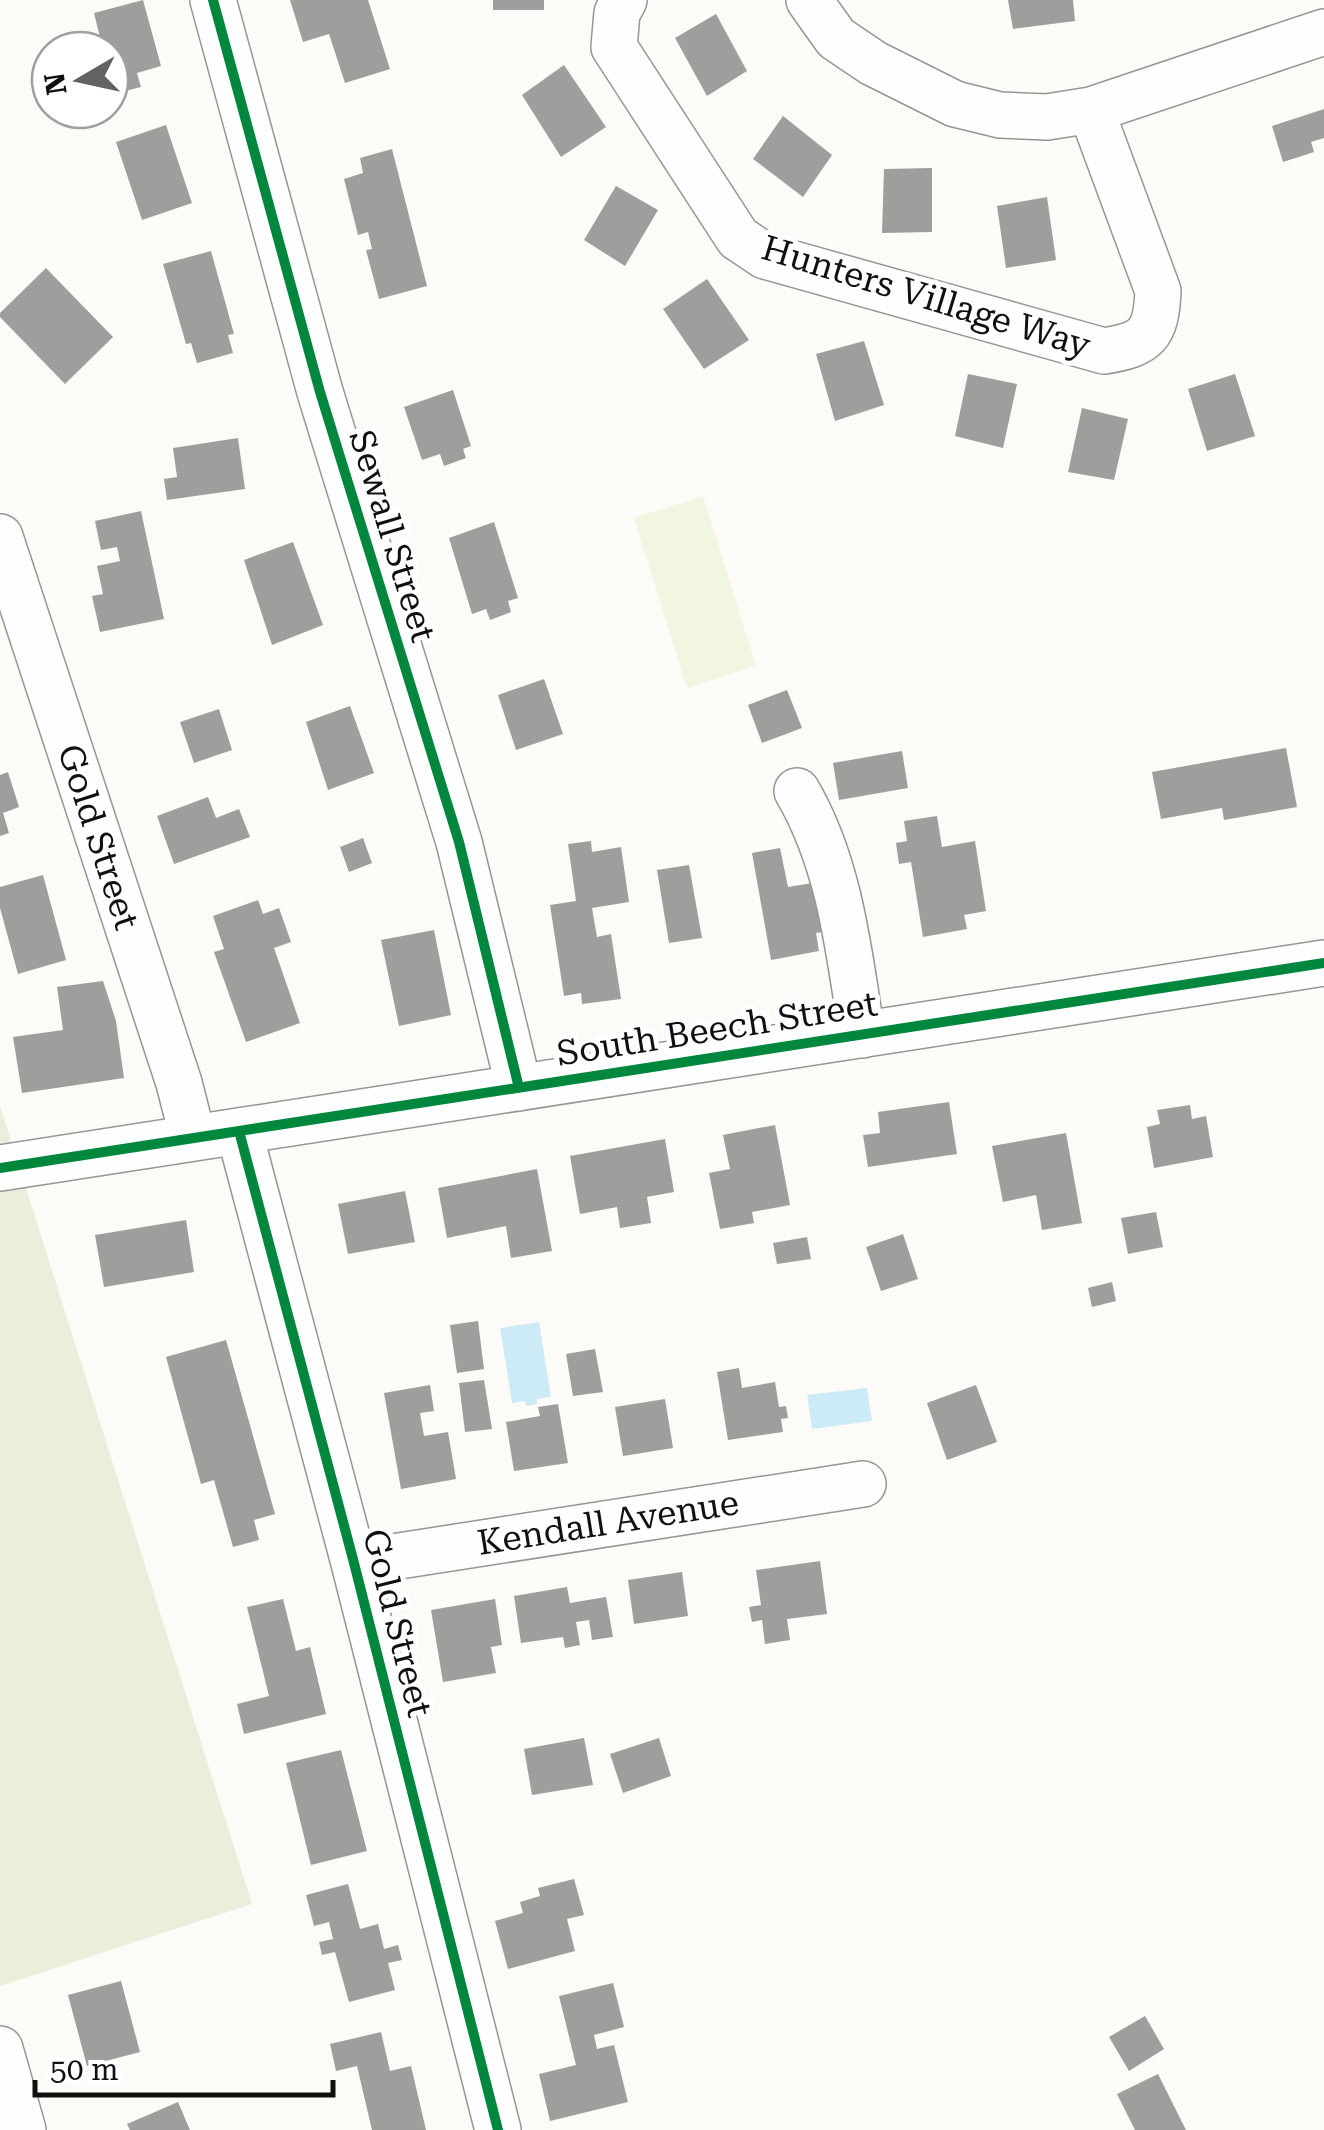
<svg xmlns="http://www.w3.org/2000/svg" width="1324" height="2130" font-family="'Roboto Serif',serif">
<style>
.cemetery{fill:#eaeeda}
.pitch{fill:#f1f6e0}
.water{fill:#ccebf7}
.building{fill:#a09e9c}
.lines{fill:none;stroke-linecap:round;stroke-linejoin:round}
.minor-casing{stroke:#969694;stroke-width:48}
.minor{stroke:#fffefe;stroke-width:45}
.cycleway-casing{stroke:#fff;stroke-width:16}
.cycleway{stroke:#00873e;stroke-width:10}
.labels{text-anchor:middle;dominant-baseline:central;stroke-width:10;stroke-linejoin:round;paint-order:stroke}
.street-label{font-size:35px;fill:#101010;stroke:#fff}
</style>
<rect width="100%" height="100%" fill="#fcfbf7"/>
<path class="cemetery" d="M 0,1106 L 252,1904 L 0,1986 Z"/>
<path class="pitch" d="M 703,496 L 756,666 L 687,688 L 634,518 Z"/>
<path class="water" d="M 539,1322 L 551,1397 L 537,1399 L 537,1404 L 526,1406 L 525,1401 L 512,1403 L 500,1328 Z
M 867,1388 L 872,1421 L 812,1429 L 807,1395 Z"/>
<path class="building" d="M 143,0 L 161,66 L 137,73 L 141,87 L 121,92 L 117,79 L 112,81 L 110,50 L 103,50 L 94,13 Z
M 290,0 L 368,0 L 390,69 L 345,83 L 329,34 L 303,42 Z
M 493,0 L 544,0 L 544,10 L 493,10 Z
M 1008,0 L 1073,0 L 1075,21 L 1013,29 Z
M 716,14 L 747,71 L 707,96 L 675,38 Z
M 564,65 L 606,127 L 561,157 L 522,95 Z
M 1324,109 L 1324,138 L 1311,142 L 1314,152 L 1283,162 L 1272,126 Z
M 783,116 L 832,155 L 803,197 L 753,159 Z
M 166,125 L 192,203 L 142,220 L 116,142 Z
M 392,149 L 427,286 L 379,299 L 366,250 L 372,249 L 368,232 L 358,235 L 344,179 L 363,173 L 360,158 Z
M 932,168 L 932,232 L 882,233 L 884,169 Z
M 616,186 L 658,210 L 625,266 L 584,240 Z
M 1047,197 L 1056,260 L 1006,268 L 997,206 Z
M 211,251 L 234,334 L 228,335 L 233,353 L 197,363 L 191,343 L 186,344 L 163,264 Z
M 46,268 L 113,337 L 65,384 L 0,317 L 0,313 Z
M 707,279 L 749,340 L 704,369 L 663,309 Z
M 864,341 L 884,405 L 835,421 L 816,354 Z
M 968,374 L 1017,384 L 1003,448 L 955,436 Z
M 1235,374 L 1255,436 L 1207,451 L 1188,389 Z
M 453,390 L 471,446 L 463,449 L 466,458 L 444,466 L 440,454 L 422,460 L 404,407 Z
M 1082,408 L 1128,419 L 1114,480 L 1068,472 Z
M 238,438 L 245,489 L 167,500 L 164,479 L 177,477 L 173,448 Z
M 141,511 L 164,619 L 100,632 L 92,596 L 103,594 L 97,566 L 120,561 L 117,547 L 101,550 L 95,521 Z
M 494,522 L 518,598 L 508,601 L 511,612 L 490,620 L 486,609 L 472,614 L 449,538 Z
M 293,542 L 323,625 L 272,645 L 244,560 Z
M 544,679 L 563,734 L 516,750 L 498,695 Z
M 787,690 L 802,728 L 762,743 L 748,705 Z
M 350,706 L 374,773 L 328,790 L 306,722 Z
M 219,709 L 232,750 L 194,763 L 180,722 Z
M 1286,748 L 1297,807 L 1224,820 L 1222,808 L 1161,819 L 1152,772 Z
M 902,751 L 908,788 L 839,800 L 833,763 Z
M 8,772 L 19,807 L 3,813 L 9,833 L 0,836 L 0,775 Z
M 208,797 L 216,818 L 239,809 L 250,837 L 174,864 L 157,816 Z
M 937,816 L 942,847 L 975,841 L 986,911 L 964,915 L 967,929 L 923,937 L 911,862 L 899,864 L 896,843 L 907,841 L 904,821 Z
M 363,838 L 372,863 L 349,872 L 340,847 Z
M 591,841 L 592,852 L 621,847 L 629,902 L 592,908 L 597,937 L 611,934 L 621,999 L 582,1004 L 581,993 L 564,996 L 550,905 L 576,901 L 568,844 Z
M 780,848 L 788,887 L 818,882 L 827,931 L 816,933 L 819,951 L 771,960 L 752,853 Z
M 689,865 L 702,938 L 669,943 L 657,870 Z
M 43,875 L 66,960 L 18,974 L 0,908 L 0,887 Z
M 258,900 L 263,914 L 279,908 L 291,942 L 274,948 L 300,1023 L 246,1042 L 214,952 L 224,949 L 213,916 Z
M 434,930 L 451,1015 L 399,1026 L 381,940 Z
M 103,981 L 116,1021 L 124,1078 L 22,1093 L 13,1037 L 63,1030 L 57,987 Z
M 949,1102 L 957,1154 L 868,1167 L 863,1135 L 880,1133 L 878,1112 Z
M 1190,1105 L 1192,1119 L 1206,1116 L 1213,1157 L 1154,1168 L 1147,1127 L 1160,1124 L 1157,1110 Z
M 775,1125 L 790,1205 L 752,1212 L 754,1223 L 720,1229 L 709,1173 L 730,1169 L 723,1135 Z
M 1066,1133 L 1082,1223 L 1042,1230 L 1036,1195 L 1003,1202 L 992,1146 Z
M 665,1139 L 674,1192 L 647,1197 L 651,1223 L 620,1228 L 617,1207 L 580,1214 L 570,1156 Z
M 537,1169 L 552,1251 L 511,1258 L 506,1226 L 447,1238 L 438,1188 Z
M 405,1191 L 415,1242 L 348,1254 L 338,1204 Z
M 1156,1212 L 1163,1247 L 1128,1254 L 1121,1218 Z
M 186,1220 L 194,1272 L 104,1287 L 95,1235 Z
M 903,1234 L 918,1279 L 881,1291 L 866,1247 Z
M 807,1237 L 811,1259 L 777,1264 L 773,1243 Z
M 1112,1282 L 1116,1301 L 1092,1307 L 1088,1288 Z
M 478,1321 L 484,1369 L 457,1373 L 450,1325 Z
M 226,1340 L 275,1514 L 254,1520 L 259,1540 L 233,1547 L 214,1480 L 201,1484 L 166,1357 Z
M 595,1349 L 603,1392 L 573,1396 L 566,1354 Z
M 739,1368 L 742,1388 L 775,1382 L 779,1407 L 786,1406 L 788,1418 L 781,1419 L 783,1432 L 728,1440 L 717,1372 Z
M 484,1380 L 492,1429 L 465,1432 L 459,1383 Z
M 430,1385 L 434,1411 L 420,1413 L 424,1436 L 448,1432 L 456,1479 L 401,1489 L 384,1393 Z
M 976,1385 L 997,1442 L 947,1460 L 927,1403 Z
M 665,1399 L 673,1448 L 623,1456 L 615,1407 Z
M 558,1404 L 568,1463 L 514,1471 L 506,1422 L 540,1416 L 538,1407 Z
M 820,1561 L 827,1614 L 787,1619 L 790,1640 L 765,1644 L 762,1620 L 752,1622 L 749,1607 L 761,1605 L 756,1570 Z
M 682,1572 L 688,1616 L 634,1624 L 628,1580 Z
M 567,1587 L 570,1603 L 606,1597 L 613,1637 L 592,1640 L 589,1620 L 576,1622 L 580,1645 L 565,1648 L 563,1637 L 521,1643 L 514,1596 Z
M 283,1599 L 296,1651 L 310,1647 L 326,1714 L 244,1734 L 237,1704 L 269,1696 L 247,1607 Z
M 495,1599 L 502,1645 L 491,1647 L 496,1673 L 443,1682 L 431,1610 Z
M 584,1738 L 593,1785 L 532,1795 L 524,1749 Z
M 659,1738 L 671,1776 L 623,1793 L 610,1754 Z
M 341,1750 L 367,1851 L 311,1865 L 286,1763 Z
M 574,1879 L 584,1915 L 567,1919 L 575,1951 L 508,1969 L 495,1921 L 523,1913 L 520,1902 L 540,1896 L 538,1888 Z
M 348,1884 L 360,1929 L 378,1924 L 384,1949 L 398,1945 L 402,1960 L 388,1963 L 395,1990 L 349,2002 L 335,1952 L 322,1955 L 319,1942 L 333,1939 L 329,1922 L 314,1926 L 306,1895 Z
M 121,1981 L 140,2052 L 87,2066 L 68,1995 Z
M 613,1983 L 624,2027 L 594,2035 L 597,2049 L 614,2045 L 628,2102 L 550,2121 L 539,2074 L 576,2065 L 559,1996 Z
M 1145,2016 L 1164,2049 L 1129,2071 L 1109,2037 Z
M 381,2032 L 390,2071 L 411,2066 L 426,2130 L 372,2130 L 357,2066 L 336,2071 L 330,2044 Z
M 1158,2074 L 1186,2130 L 1135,2130 L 1117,2094 Z
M 178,2102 L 190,2130 L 130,2130 L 127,2124 Z"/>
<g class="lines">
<g class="minor-casing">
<path id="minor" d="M 213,0 L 320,392 L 459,842 L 519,1088
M 624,0 L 617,13 L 614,47 L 738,238 L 765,256 L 1104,351 C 1147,344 1156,335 1158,291 L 1091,110
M 809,0 L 836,38 L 873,63 L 955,104 L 1000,115 L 1047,117 L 1091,110 L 1324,32
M 0,537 L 179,1083 L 193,1138
M 797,791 C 840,864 849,952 862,1035
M 239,1131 L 354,1563 L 498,2130
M 0,1168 L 1324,963
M 354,1563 L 863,1484
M 0,2049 L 23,2130"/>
</g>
<use href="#minor" class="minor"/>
<g class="cycleway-casing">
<path id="cycleway" d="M 213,0 L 320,392 L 459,842 L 519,1088
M 239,1131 L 354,1563 L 498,2130
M 0,1168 L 1324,963"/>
</g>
<use href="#cycleway" class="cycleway"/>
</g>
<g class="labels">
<g class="street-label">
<text transform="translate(926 297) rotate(17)">Hunters Village Way</text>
<text transform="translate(392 536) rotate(73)">Sewall Street</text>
<text transform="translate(98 837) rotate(72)">Gold Street</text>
<text transform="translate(717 1029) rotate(-9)">South Beech Street</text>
<text transform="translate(608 1523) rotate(-9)">Kendall Avenue</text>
<text transform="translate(397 1623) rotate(76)">Gold Street</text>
</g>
</g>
<g transform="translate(80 80) rotate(261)"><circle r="48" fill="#ffffff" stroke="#9f9f9f" stroke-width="2.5"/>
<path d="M0-8L18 38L0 25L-18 38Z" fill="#636261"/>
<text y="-15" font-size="28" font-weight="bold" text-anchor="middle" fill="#101010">N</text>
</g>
<path d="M35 2080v15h298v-15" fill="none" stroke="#101010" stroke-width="5"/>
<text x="50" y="2080" font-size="30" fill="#101010" stroke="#ffffff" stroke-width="8" paint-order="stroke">50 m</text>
</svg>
